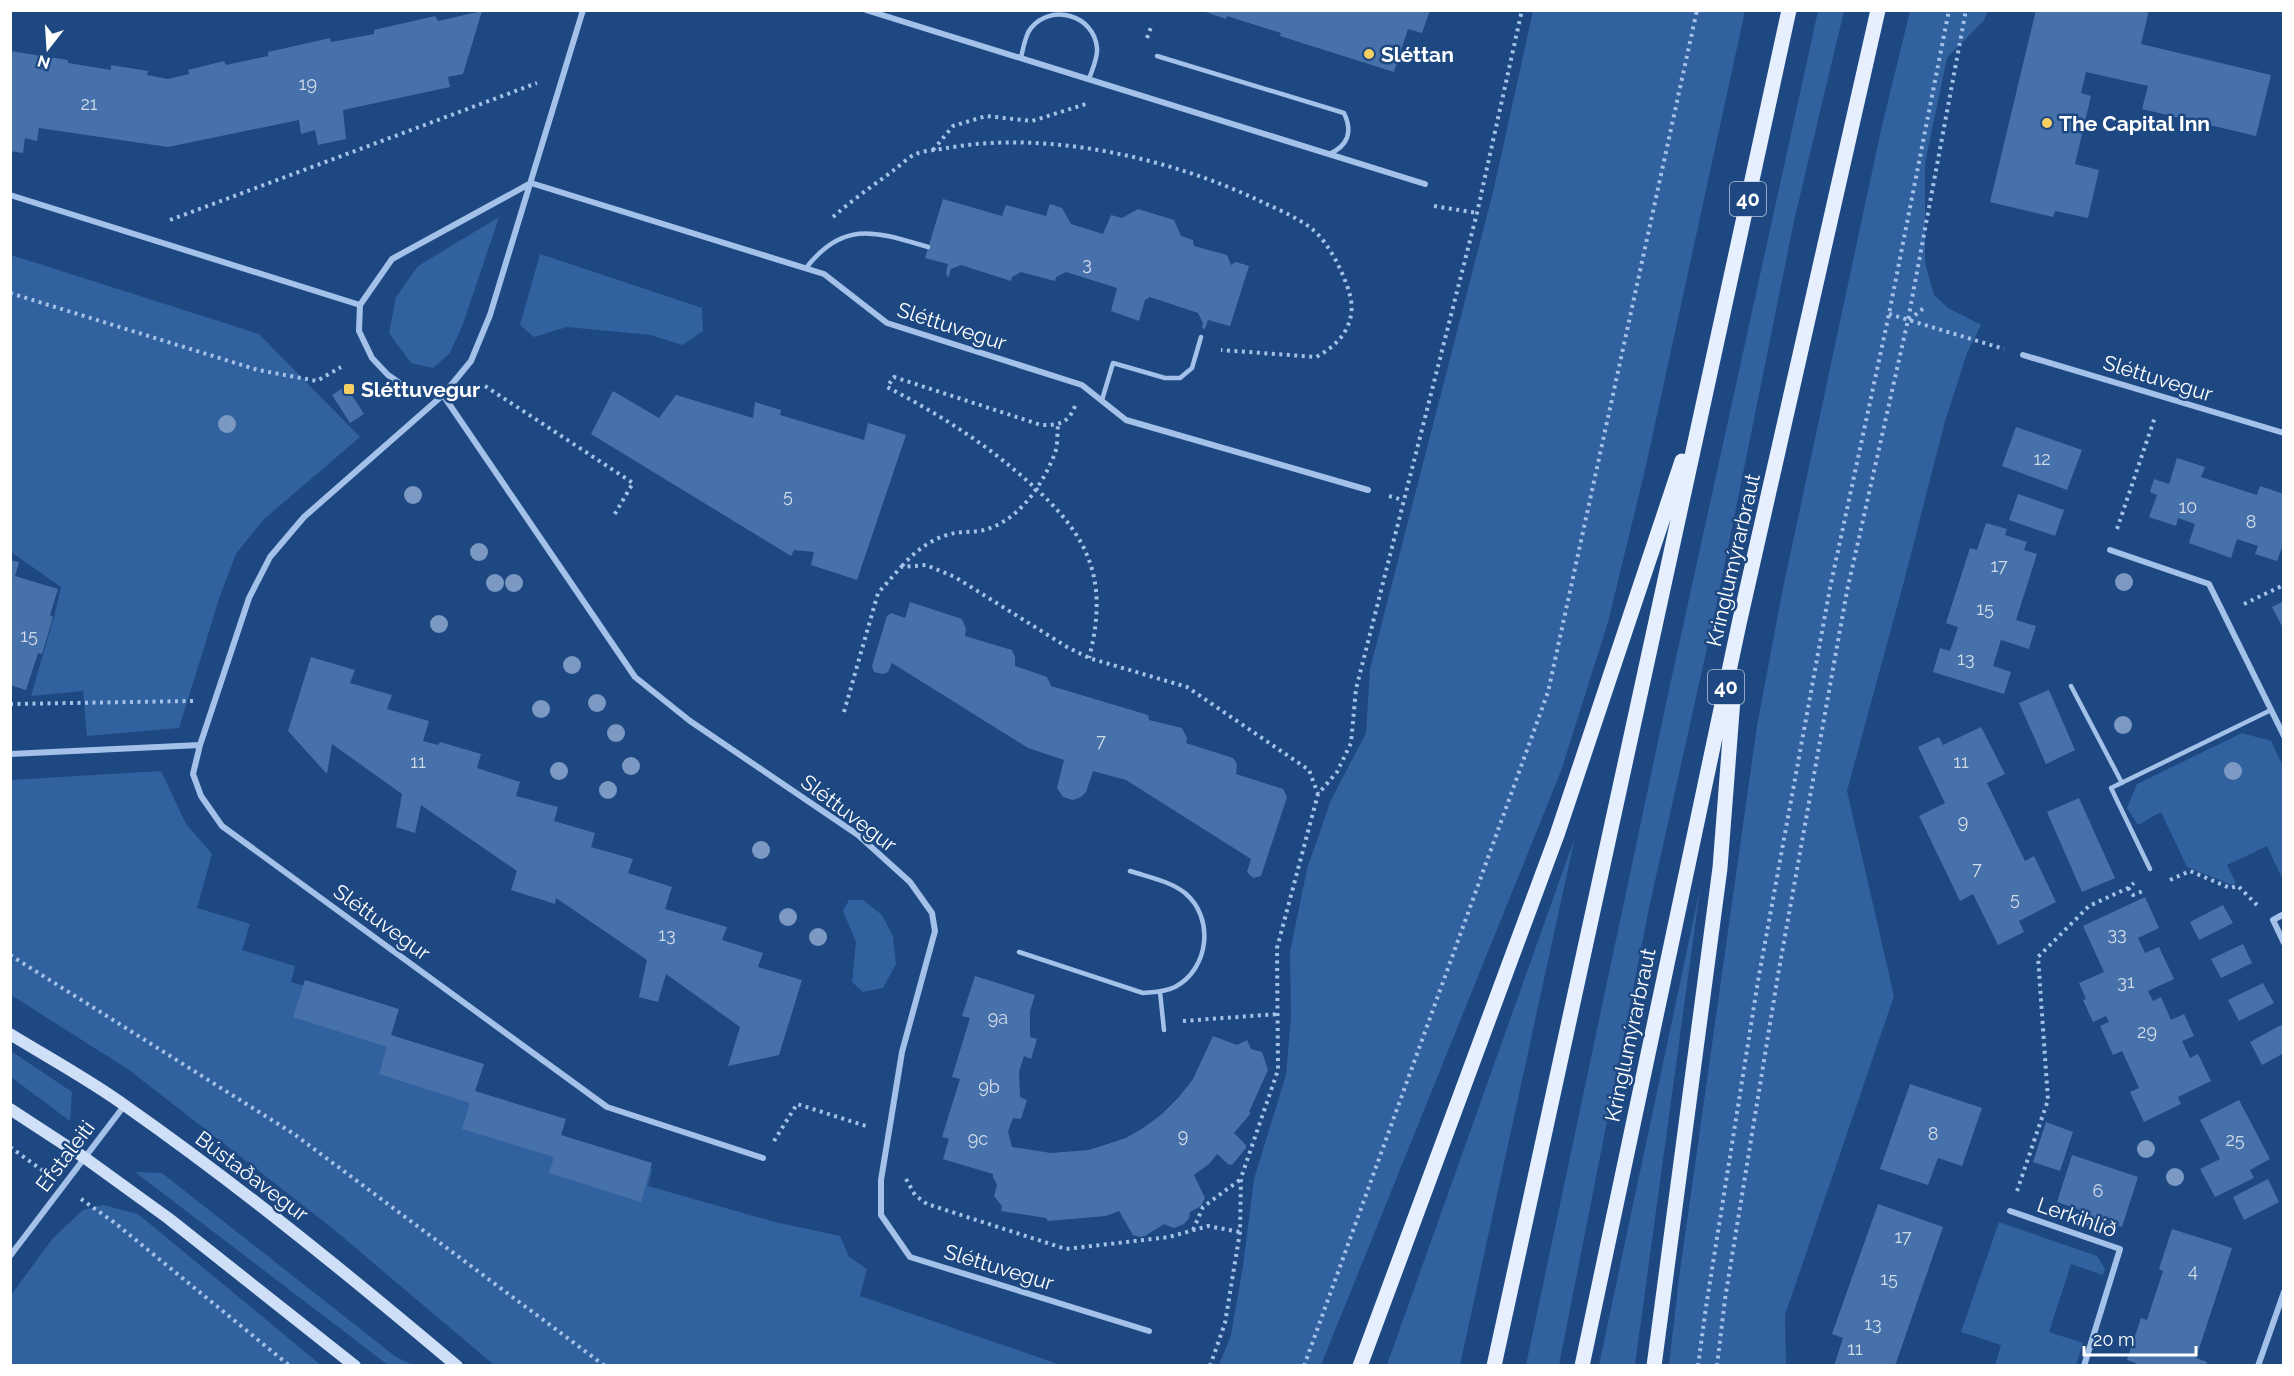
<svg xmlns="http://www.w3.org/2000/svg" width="2294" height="1376" font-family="Raleway,sans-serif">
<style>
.green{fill:#32619f}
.building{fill:#4771aa}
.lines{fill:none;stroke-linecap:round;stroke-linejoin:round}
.path{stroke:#a3c1e9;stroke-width:4;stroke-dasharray:3 4.5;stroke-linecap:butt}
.lane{stroke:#a3c1e9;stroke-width:4.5}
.street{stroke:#a3c1e9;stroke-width:6}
.secondary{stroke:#cedff7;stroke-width:12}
.primary{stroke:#e6effe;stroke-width:15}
.tree{fill:#7b99c2}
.poi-dot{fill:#f7cf62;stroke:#1e4881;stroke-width:2}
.labels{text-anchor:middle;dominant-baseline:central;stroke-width:5;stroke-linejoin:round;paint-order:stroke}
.number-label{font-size:18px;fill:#d1dcea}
.shield{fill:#1e4881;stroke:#bcc8d9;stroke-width:1.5}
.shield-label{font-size:20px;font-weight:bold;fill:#fff}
.poi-label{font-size:21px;font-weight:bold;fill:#fff;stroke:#1e4881;text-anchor:start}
.street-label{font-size:21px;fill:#fff;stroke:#1e4881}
</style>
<rect width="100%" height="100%" fill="#1e4881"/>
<path class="green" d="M 1533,11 L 1745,11 L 1645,470 L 1608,622 L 1561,771 L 1321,1365 L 1219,1365 L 1231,1335 L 1243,1266 L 1254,1179 L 1286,1075 L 1291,1017 L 1290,952 L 1307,869 L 1331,800 L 1366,733 L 1370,669 L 1494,188 Z
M 1818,11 L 1844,11 L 1794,221 L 1715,612 L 1649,908 L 1559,1365 L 1526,1365 L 1667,699 Z
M 1910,11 L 1988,11 L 1984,20 L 1947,58 L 1925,163 L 1925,263 L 1934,295 L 1948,308 L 1981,325 L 1967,353 L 1944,425 L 1903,585 L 1847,791 L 1894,996 L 1785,1315 L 1786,1365 L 1669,1365 L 1679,1278 L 1757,726 L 1782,593 L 1881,130 Z
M 499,217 L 463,324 L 450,353 L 433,368 L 411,363 L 389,333 L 396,297 L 418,266 Z
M 540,254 L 702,308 L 703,331 L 682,345 L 651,335 L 567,327 L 534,337 L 520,325 Z
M 11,255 L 259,334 L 360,437 L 263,520 L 236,554 L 220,596 L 179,728 L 87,736 L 83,691 L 31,696 L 54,617 L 61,587 L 11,552 Z
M 2242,733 L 2271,741 L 2283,766 L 2283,880 L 2267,846 L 2227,865 L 2236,883 L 2232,885 L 2187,867 L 2161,812 L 2138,825 L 2127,808 L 2137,784 Z
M 161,771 L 186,824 L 212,854 L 197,908 L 250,924 L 242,950 L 295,966 L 291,982 L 376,1008 L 369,1035 L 457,1063 L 449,1090 L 535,1135 L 652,1169 L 648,1186 L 775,1222 L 840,1236 L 849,1257 L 867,1269 L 860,1296 L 1061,1365 L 494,1365 L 332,1228 L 129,1070 L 11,995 L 10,780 Z
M 1575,837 L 1460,1365 L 1387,1365 Z
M 1700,889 L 1635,1365 L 1599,1365 Z
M 849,900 L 863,900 L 882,915 L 893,936 L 896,964 L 883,988 L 863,992 L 852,982 L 856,942 L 843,911 Z
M 11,1051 L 72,1092 L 70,1121 L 11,1077 Z
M 135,1172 L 162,1173 L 396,1357 L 413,1365 L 388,1365 Z
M 103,1205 L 138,1214 L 321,1365 L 11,1365 L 11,1295 L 53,1238 L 83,1210 Z
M 1999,1222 L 2097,1256 L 2105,1269 L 2103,1275 L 2071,1264 L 2049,1332 L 2083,1343 L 2076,1365 L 1995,1365 L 2001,1345 L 1961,1332 Z"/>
<path class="building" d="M 1200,10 L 1430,10 L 1422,33 L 1408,29 L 1394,72 L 1280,36 L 1281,33 L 1227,16 L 1226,19 Z
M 2036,10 L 2149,10 L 2141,44 L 2271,75 L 2256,136 L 2142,109 L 2148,86 L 2086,72 L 2081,93 L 2091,96 L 2075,164 L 2099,170 L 2088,218 L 2055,211 L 2053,217 L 1990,202 Z
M 482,11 L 463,74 L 448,77 L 450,87 L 343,110 L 346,139 L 318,145 L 315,130 L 301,134 L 299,120 L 168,147 L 39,128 L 37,141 L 25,138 L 23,153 L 10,151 L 10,51 L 68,60 L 68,63 L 111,70 L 111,65 L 148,71 L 147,75 L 168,79 L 189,74 L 188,70 L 224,61 L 226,65 L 268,56 L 268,52 L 330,38 L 331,42 L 374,34 L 374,30 L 435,16 L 438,21 Z
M 943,199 L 1002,216 L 1006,205 L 1046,216 L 1050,204 L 1062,208 L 1071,224 L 1103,234 L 1111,215 L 1122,218 L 1138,209 L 1174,220 L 1181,236 L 1193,240 L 1194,246 L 1227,255 L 1231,265 L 1236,262 L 1249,266 L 1230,326 L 1208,320 L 1205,329 L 1202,328 L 1203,323 L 1198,313 L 1150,297 L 1145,300 L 1139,321 L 1111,311 L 1117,288 L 1066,272 L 1056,277 L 1055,281 L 1021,272 L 1012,277 L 1011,281 L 961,265 L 951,269 L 948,278 L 946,273 L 948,264 L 925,258 Z
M 346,386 L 364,414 L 350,423 L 332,395 Z
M 613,391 L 659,418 L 676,395 L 753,418 L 755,402 L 781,410 L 780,415 L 864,440 L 868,423 L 906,435 L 857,580 L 811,565 L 814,552 L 794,550 L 791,556 L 591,434 Z
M 2016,427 L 2082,450 L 2067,490 L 2002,466 Z
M 2177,458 L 2205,467 L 2201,477 L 2257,495 L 2260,486 L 2284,494 L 2282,524 L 2284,524 L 2284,542 L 2277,561 L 2255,554 L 2258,546 L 2237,539 L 2231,558 L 2189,543 L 2195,524 L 2178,518 L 2176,526 L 2149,517 L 2157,495 L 2150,492 L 2154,479 L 2169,484 Z
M 2018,494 L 2064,510 L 2055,536 L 2009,520 Z
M 1986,523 L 2007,529 L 2005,535 L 2027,542 L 2024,550 L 2037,554 L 2016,620 L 2036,626 L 2029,649 L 2001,640 L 1993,666 L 2011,672 L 2004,694 L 1933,672 L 1940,648 L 1950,651 L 1958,627 L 1946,623 L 1970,548 L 1977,550 Z
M 10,560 L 19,562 L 15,576 L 58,589 L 50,615 L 53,617 L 42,654 L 38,653 L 26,690 L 10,685 Z
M 2284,601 L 2284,630 L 2272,607 Z
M 910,602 L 962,619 L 966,629 L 965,636 L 1012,650 L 1015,657 L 1015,666 L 1047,677 L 1051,686 L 1148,715 L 1149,720 L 1182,728 L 1187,738 L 1186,743 L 1233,758 L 1237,764 L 1236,774 L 1283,789 L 1287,797 L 1261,876 L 1253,878 L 1247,872 L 1251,859 L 1126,780 L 1093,771 L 1086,792 L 1081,797 L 1073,800 L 1063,797 L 1057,788 L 1064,760 L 1028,748 L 892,663 L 888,672 L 883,674 L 874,672 L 872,666 L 887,616 L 891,613 L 905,618 Z
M 311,657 L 355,670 L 350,683 L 392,695 L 387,709 L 429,721 L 423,741 L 438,745 L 440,742 L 481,754 L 477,768 L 520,782 L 516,796 L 558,807 L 554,821 L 595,833 L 591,847 L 633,859 L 628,873 L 672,887 L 665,909 L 727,927 L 722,940 L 763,953 L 758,967 L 802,980 L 779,1055 L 728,1066 L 740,1027 L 666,974 L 658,1002 L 639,997 L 647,960 L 556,898 L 555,904 L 511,890 L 517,871 L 421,805 L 415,833 L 396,827 L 402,794 L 332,744 L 327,774 L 288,731 Z
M 2049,690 L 2075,750 L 2046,764 L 2019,703 Z
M 1981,727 L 2005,774 L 1987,783 L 2025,861 L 2034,856 L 2056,902 L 2019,921 L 2024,932 L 1998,945 L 1973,894 L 1960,901 L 1919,816 L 1945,803 L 1918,747 L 1939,737 L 1943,745 Z
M 2079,798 L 2115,878 L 2082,892 L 2047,812 Z
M 2145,897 L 2159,928 L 2138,938 L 2145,953 L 2159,947 L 2174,979 L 2148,991 L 2153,1001 L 2161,997 L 2171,1020 L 2184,1014 L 2194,1036 L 2182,1041 L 2190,1058 L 2198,1054 L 2211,1081 L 2178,1097 L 2181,1104 L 2144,1122 L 2130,1092 L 2139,1088 L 2129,1066 L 2122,1051 L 2113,1055 L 2100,1026 L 2109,1022 L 2106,1016 L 2093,1022 L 2083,1000 L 2086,999 L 2079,983 L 2104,972 L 2083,926 Z
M 2223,905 L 2233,923 L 2199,940 L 2190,922 Z
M 2243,944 L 2252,963 L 2221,978 L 2211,959 Z
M 975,976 L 1035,995 L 1030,1011 L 1030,1037 L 1037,1039 L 1031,1059 L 1024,1056 L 1019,1072 L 1020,1097 L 1027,1100 L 1021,1119 L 1013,1118 L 1008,1132 L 1012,1147 L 1051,1153 L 1089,1150 L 1126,1138 L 1143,1128 L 1162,1114 L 1179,1097 L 1193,1079 L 1213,1036 L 1237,1045 L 1247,1040 L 1251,1049 L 1262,1052 L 1268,1070 L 1249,1112 L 1251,1113 L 1234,1133 L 1246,1145 L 1246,1148 L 1232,1165 L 1228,1164 L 1217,1154 L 1209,1164 L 1194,1175 L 1205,1198 L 1201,1206 L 1190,1212 L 1189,1218 L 1184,1224 L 1174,1228 L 1164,1224 L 1145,1236 L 1140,1237 L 1133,1235 L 1119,1211 L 1106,1216 L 1048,1221 L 1046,1218 L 1001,1211 L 1002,1206 L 994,1196 L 997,1185 L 993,1177 L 993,1174 L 943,1159 L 949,1139 L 942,1137 L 960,1079 L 952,1077 L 970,1018 L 962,1016 Z
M 305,980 L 399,1009 L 391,1035 L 484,1064 L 475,1091 L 566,1119 L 561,1135 L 652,1163 L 641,1202 L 549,1173 L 554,1157 L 462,1129 L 470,1103 L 379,1074 L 387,1047 L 293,1017 Z
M 2263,983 L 2274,1003 L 2239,1021 L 2228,1000 Z
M 2281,1025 L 2284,1031 L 2284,1053 L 2262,1065 L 2250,1042 Z
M 1910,1084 L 1982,1108 L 1962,1166 L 1938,1158 L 1928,1185 L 1880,1169 Z
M 2239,1100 L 2270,1159 L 2250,1170 L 2254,1178 L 2215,1197 L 2200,1169 L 2220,1159 L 2200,1120 Z
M 2046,1122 L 2073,1132 L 2060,1171 L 2033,1162 Z
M 2072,1155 L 2138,1177 L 2122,1227 L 2099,1220 L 2097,1228 L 2079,1223 L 2083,1211 L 2057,1202 Z
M 2268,1179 L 2279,1202 L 2244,1220 L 2233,1197 Z
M 1878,1204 L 1943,1227 L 1895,1366 L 1834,1366 L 1843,1338 L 1832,1334 Z
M 2172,1229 L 2232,1248 L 2196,1358 L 2207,1362 L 2206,1366 L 2135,1366 L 2136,1363 L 2127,1360 L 2141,1318 L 2147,1320 L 2163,1271 L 2159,1269 Z"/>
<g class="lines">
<path class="path" d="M 1147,38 L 1151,27
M 933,150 L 953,126 L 986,116 L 1032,121 L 1089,103
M 1434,206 L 1477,213
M 833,217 C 852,200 874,185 894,170 C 901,165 908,157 916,154 C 925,150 938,150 947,148 C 1047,130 1170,158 1260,201 C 1277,209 1297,217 1312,229 C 1329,242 1347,279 1351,300 C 1355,326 1338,346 1316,357 L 1221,350
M 170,220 L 537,83
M 10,293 L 258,370 L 317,381 L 341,367
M 1889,314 L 2004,349
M 1909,320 L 1925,307
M 485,386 L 633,483 L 613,517
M 1075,406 C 1068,424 1059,425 1041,425 L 894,377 L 887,387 C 933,411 977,438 1017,472 C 1082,527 1112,570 1089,658
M 1389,496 L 1403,500
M 2117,529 L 2155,417
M 902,566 C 916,550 934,537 955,533 C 966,531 977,533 987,529 C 1020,519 1043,484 1055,453 C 1058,445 1057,434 1058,425
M 2244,604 L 2284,585
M 10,704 L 193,701
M 844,712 L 878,593 L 901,567 L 926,565 L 955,577 L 1067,647 L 1089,658 L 1187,687 L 1309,770 L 1318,794
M 2170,880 L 2190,871 L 2230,888 L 2238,886 L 2257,905
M 2128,888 L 2133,895 L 2143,891
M 10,955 L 294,1134 L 605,1366
M 1183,1021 L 1278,1014
M 774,1141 L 797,1104 L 866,1126
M 10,1147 L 46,1173
M 906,1179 L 915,1195 L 927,1204 L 1066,1249 L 1169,1237 L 1208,1226 L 1240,1232
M 2017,1191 L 2048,1100 L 2038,957 L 2089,906 L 2128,888 L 2134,883
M 81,1199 L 115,1223 L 290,1366
M 1193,1230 L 1203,1207 L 1241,1179
M 1210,1366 L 1225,1323 L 1240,1232 L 1241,1178 L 1278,1070 L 1277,948 L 1318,794 L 1337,772 L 1351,743 L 1356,689 L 1477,213 L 1522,10
M 1304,1366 L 1548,692 L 1697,10
M 1698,1366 L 1706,1307 L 1758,981 L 1830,588 L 1889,314 L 1949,10
M 1717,1366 L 1725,1299 L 1778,975 L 1847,591 L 1908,320 L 1966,10"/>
<path class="lane" d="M 1157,56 L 1344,113 C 1353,132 1348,146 1329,154
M 1021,58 C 1023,49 1025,35 1031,28 C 1052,3 1094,15 1097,48 C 1098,58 1092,70 1089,79
M 806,268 C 844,219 877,232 928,247
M 1102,400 L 1113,363 L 1165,378 L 1180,378 L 1192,368 L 1201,337
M 2071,686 L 2122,783
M 2150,869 L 2111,788 L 2271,710
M 1019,952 L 1143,993 C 1154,992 1165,992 1175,987 C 1209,969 1215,918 1185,893 C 1170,881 1148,877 1130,871
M 1160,992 L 1164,1030"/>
<path class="street" d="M 866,10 L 1425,184
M 10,195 L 360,305
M 2023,355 L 2284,433
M 2110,550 L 2209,584 L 2284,736
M 200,745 L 193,774 L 201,796 L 222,826 L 607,1107 L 763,1158
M 10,754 L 200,745 L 249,598 L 270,557 L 304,517 L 443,395 L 471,361 L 490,315 L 583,10
M 2284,914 L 2273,920 L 2284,943
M 2010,1211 L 2120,1249 L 2084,1366
M 10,1256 L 124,1106
M 1149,1331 L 910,1257 L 881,1215 L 881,1180 L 902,1052 L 935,931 L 932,913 L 910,882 L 858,835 L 690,721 L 635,677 L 443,395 L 404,386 L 388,375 L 372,358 L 359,331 L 360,305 L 392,259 L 531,183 L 824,274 L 887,323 L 1082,385 L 1126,420 L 1368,490
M 2258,1366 L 2284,1292"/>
<path class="secondary" d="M 10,1034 C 49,1058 90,1080 127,1107 C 241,1187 350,1276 457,1366
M 10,1109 L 85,1158 L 168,1218 L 355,1366"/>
<path class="primary" d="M 1360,1366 L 1557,835 L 1682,461
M 1494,1366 L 1789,10
M 1582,1366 L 1739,624 L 1878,10
M 1654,1366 L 1720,868 L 1734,686"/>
</g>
<g class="tree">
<circle cx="227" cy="424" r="9"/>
<circle cx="413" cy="495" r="9"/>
<circle cx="479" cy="552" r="9"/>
<circle cx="2124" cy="582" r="9"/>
<circle cx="495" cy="583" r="9"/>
<circle cx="514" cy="583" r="9"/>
<circle cx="439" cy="624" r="9"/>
<circle cx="572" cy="665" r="9"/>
<circle cx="597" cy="703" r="9"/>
<circle cx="541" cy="709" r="9"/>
<circle cx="2123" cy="725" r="9"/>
<circle cx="616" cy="733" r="9"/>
<circle cx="631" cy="766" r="9"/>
<circle cx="559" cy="771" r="9"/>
<circle cx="2233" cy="771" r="9"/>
<circle cx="608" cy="790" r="9"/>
<circle cx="761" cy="850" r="9"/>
<circle cx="788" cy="917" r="9"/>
<circle cx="818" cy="937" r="9"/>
<circle cx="2146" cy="1149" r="9"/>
<circle cx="2175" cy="1177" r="9"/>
</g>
<g class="poi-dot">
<circle cx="1369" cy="54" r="6"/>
<circle cx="2047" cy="123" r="6"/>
<rect x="343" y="383" width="12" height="12" rx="3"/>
</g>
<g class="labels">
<g class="number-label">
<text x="308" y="83">19</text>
<text x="89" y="103">21</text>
<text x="1087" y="263">3</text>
<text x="2042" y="458">12</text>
<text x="788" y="495">5</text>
<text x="2188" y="506">10</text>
<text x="2251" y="521">8</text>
<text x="1999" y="565">17</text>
<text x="1985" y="608">15</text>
<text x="29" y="635">15</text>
<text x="1966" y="658">13</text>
<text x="1101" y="740">7</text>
<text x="418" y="761">11</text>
<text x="1961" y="761">11</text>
<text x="1963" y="821">9</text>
<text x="1977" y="868">7</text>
<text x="2015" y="898">5</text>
<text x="2117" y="933">33</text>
<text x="667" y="934">13</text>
<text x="2126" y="981">31</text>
<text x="998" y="1017">9a</text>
<text x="2147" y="1031">29</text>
<text x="989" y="1086">9b</text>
<text x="1933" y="1133">8</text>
<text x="1183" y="1135">9</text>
<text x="978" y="1138">9c</text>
<text x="2235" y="1139">25</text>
<text x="2098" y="1190">6</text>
<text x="1903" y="1236">17</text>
<text x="2193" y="1270">4</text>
<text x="1889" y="1278">15</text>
<text x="1873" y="1323">13</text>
<text x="1855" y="1348">11</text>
</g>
<g class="shield">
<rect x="1730" y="182" width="36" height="34" rx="4.5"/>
<rect x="1708" y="670" width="36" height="34" rx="4.5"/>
</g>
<g class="shield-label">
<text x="1748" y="199">40</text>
<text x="1726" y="687">40</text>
</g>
<g class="poi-label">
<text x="1381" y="54">Sléttan</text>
<text x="2059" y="123">The Capital Inn</text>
<text x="361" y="389">Sléttuvegur</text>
</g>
<g class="street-label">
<text transform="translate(952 326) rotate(18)">Sléttuvegur</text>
<text transform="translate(2158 378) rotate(17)">Sléttuvegur</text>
<text transform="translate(1733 560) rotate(-77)">Kringlumýrarbraut</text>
<text transform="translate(849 813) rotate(37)">Sléttuvegur</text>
<text transform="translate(382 922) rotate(36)">Sléttuvegur</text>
<text transform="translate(1630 1035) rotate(-78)">Kringlumýrarbraut</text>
<text transform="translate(65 1156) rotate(-53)">Efstaleiti</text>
<text transform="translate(252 1176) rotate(37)">Bústaðavegur</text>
<text transform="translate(2077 1217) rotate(19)">Lerkihlíð</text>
<text transform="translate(999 1267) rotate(17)">Sléttuvegur</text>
</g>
</g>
<rect width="2294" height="1376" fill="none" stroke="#ffffff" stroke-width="24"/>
<g transform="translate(48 48) rotate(197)" stroke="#1e4881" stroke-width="4.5" paint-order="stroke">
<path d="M0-4.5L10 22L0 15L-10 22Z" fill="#ffffff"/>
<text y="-9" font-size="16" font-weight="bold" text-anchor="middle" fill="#ffffff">N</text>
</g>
<path d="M2084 1346v9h112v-9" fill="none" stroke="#ffffff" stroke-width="3"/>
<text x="2093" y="1346" font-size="18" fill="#ffffff" stroke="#1e4881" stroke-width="4.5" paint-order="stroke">20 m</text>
</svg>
